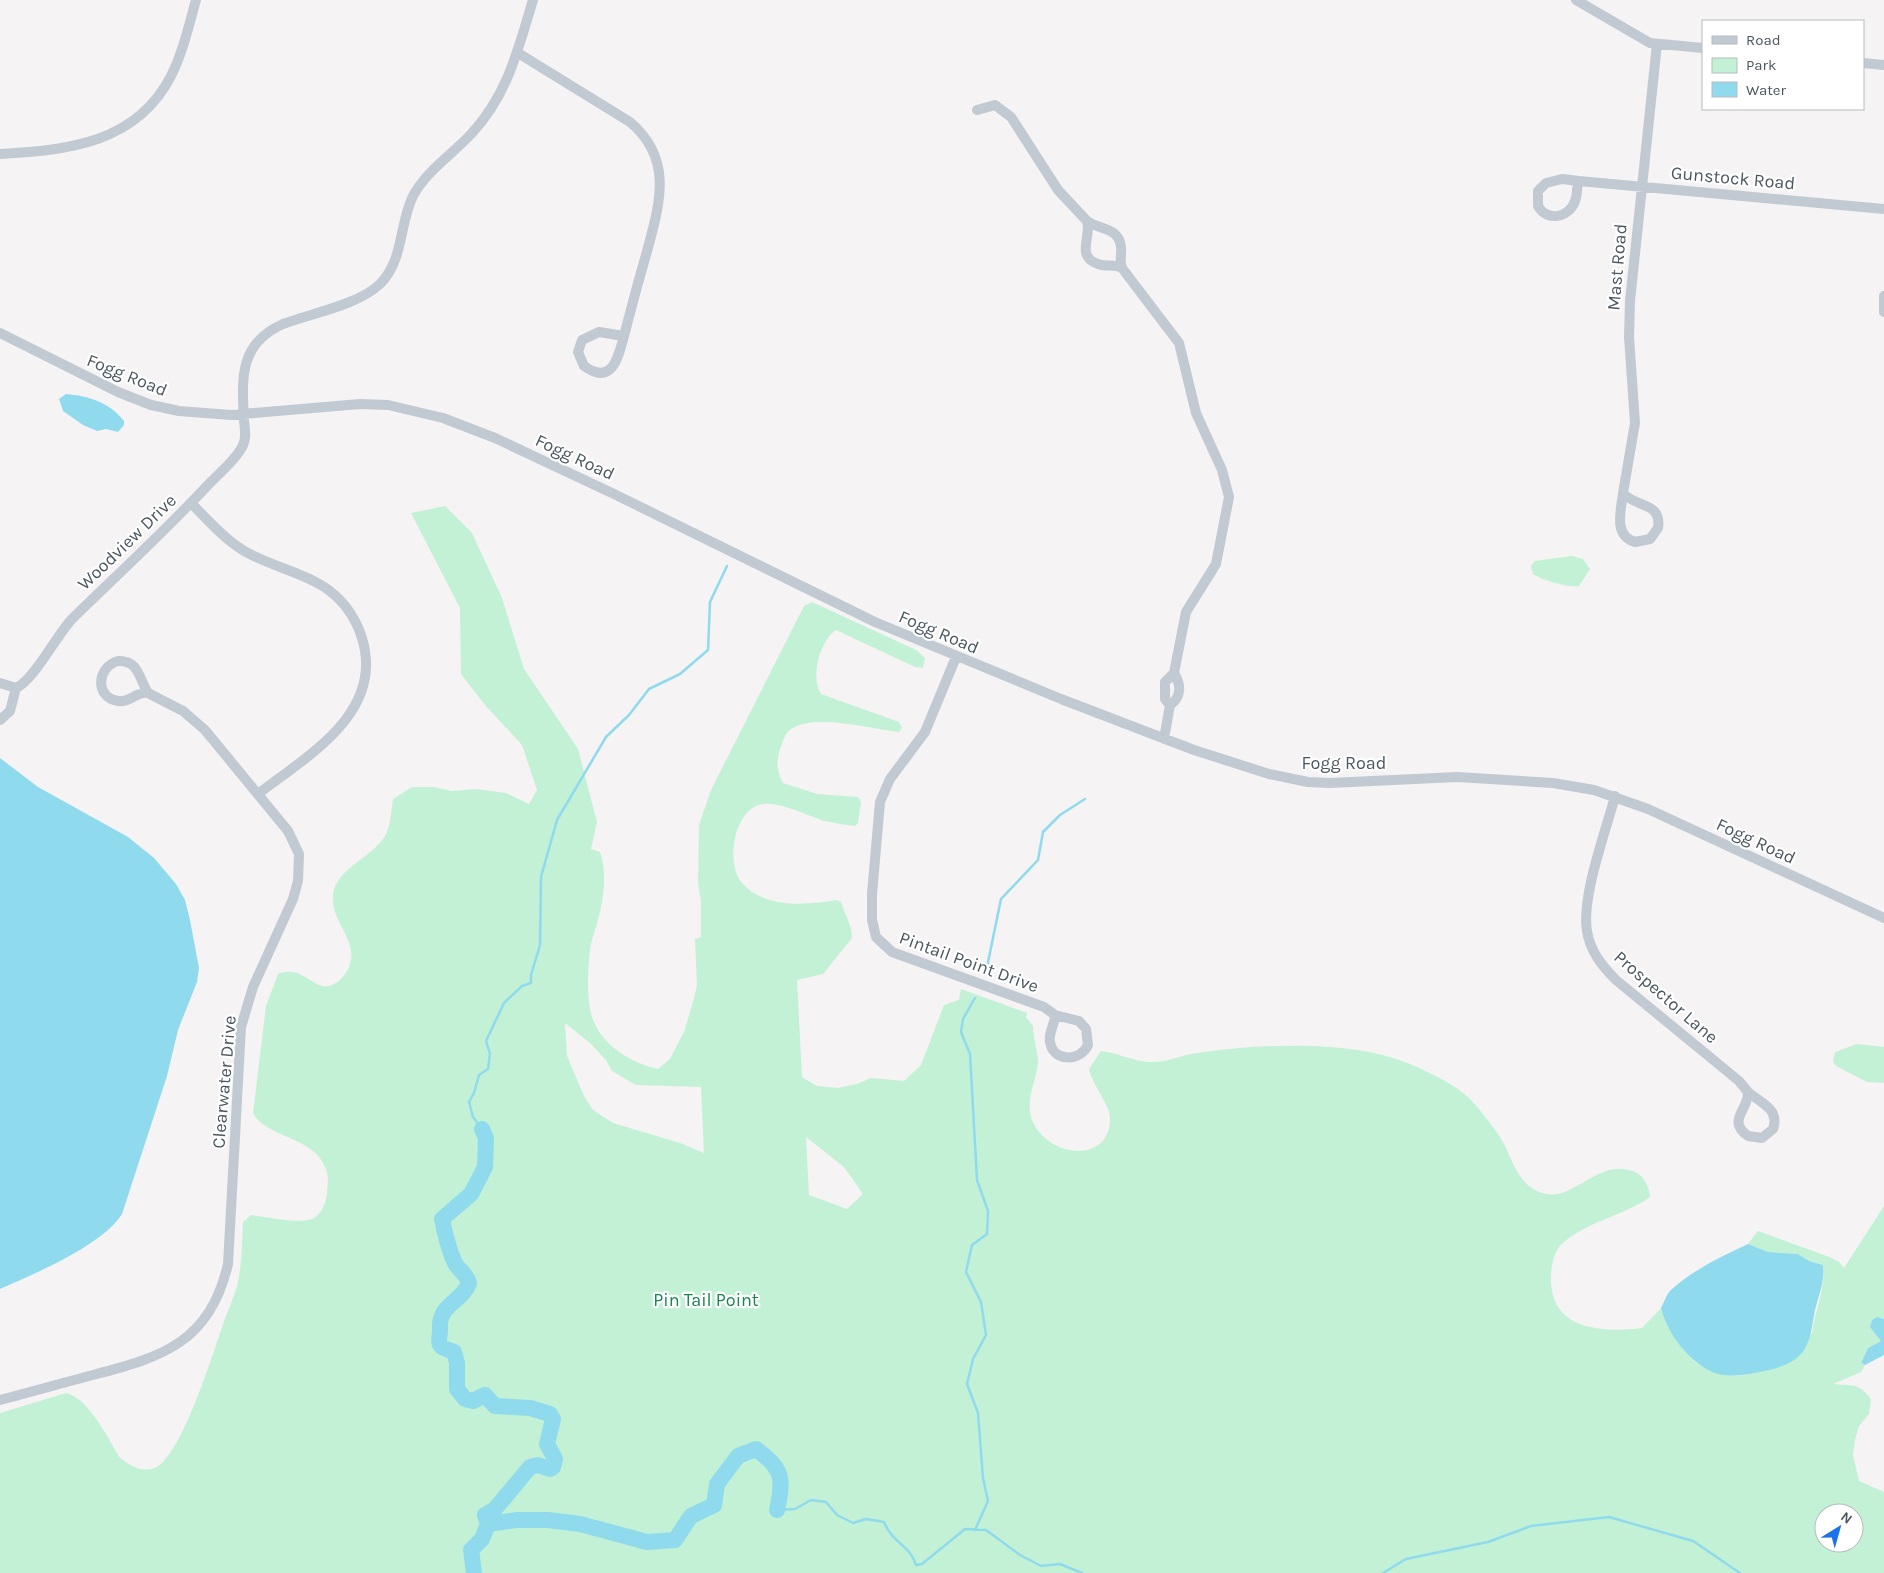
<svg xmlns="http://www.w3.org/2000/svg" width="1884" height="1573" font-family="Karla,sans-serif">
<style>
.green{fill:#c3f1d5;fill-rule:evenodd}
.water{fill:#90daee}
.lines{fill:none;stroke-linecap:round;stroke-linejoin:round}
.stream{stroke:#90daee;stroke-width:2.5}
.river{stroke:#90daee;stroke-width:16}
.street{stroke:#c1cad2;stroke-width:10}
.labels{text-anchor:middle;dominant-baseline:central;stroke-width:4.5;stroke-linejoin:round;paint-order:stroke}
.street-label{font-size:18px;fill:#4a5661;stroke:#fff}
.park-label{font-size:18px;fill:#17864f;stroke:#fff}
</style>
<rect width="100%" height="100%" fill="#f5f3f3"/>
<path class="green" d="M 445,506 L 472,533 L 502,598 L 524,669 L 578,749 L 597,822 L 591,849 L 600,852 C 608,875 603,903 596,927 C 594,934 591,941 590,949 C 588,968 586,998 592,1017 C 601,1045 631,1063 658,1069 L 670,1059 L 684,1032 L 693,1002 L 697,986 L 695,939 L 701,937 L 701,901 L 698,884 L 699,825 L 711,790 L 804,606 L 812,602 L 916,650 L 925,658 L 923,668 L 915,667 L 836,630 C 820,640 810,678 821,694 L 899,722 L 902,728 L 899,732 C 871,729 815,713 791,729 C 784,734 783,742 780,749 C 776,762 777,771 783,783 L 817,794 L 858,797 L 861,802 L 858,823 L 855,826 C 845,825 835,823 825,821 C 807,816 782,802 763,804 C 734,807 725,864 742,883 C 765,909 807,905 836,900 L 841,902 C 844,913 853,927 852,938 L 823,974 L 797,980 L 802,1077 L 817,1086 L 838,1088 L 857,1084 L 871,1078 L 904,1081 L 921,1065 L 944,1005 L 959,1000 L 961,989 L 1027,1013 L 1026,1017 L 1033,1026 C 1033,1039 1038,1051 1038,1063 C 1036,1082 1025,1100 1032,1120 C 1047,1158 1111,1165 1110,1118 C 1110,1104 1092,1085 1089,1069 L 1101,1051 C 1117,1053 1133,1061 1149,1062 C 1167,1063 1180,1055 1197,1053 C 1259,1044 1351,1039 1410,1064 C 1430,1073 1456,1084 1471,1100 C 1481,1111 1499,1133 1505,1146 C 1515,1167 1521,1189 1547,1194 C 1574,1200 1600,1157 1635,1172 C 1645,1177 1649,1187 1650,1197 C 1623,1216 1588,1221 1563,1243 C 1554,1250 1552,1264 1551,1274 C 1548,1330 1599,1333 1642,1328 L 1661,1308 C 1671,1347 1708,1383 1751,1374 C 1763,1371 1799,1342 1812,1333 C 1815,1311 1826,1287 1823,1265 L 1809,1261 L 1798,1254 L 1768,1252 L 1748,1244 L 1758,1231 L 1829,1257 L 1839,1262 L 1844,1268 L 1884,1206 L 1884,1319 L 1881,1318 L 1881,1341 L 1868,1348 L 1861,1363 L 1865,1365 L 1861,1372 L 1833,1384 C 1852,1386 1858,1382 1871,1399 L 1869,1414 L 1859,1426 L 1855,1440 L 1853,1455 L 1859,1481 L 1884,1492 L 1884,1573 L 0,1573 L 0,1413 L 66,1393 C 89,1398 108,1439 120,1458 C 132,1468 148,1475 161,1464 C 186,1441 212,1356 224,1322 C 228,1309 235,1296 238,1282 C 242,1263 242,1242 243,1222 L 251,1215 C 266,1217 298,1224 312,1219 C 322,1215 326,1202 327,1193 C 328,1184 329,1175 325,1167 C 313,1136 266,1138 253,1113 L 266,1006 L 278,974 C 304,963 315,995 334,984 C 340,981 344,976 347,971 C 363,943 330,923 333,895 C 336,868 372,858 385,836 C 391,826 391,811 393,799 L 412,787 L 434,787 L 452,791 L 475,789 L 506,793 L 529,804 L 537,790 L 522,745 L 485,705 L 461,674 L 460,608 L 411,513 ZM 565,1023 L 590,1043 L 606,1060 L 612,1071 L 636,1085 L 701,1087 L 704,1153 L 680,1143 L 613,1123 L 593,1110 L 584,1096 L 567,1056 ZM 806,1137 L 844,1167 L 863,1194 L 847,1209 L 809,1195 ZM 1824,1513 L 1854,1513 L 1854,1543 L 1824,1543 Z
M 1572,556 L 1583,559 L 1590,569 L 1579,586 C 1570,588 1541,580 1533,574 L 1531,566 L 1535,561 Z
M 1857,1044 L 1884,1047 L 1884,1083 L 1867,1082 L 1836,1066 L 1833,1061 L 1835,1052 Z"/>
<path class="water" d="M 66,394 C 89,396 109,402 124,421 L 124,425 L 118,432 L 106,429 L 97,431 L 83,425 L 63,411 L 59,399 Z
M 0,758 L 38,787 L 128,837 L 154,858 L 176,884 L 185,900 L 190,920 L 199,968 L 197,982 L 178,1030 L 167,1076 L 122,1214 C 103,1245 34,1274 0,1289 Z
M 1748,1244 L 1768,1252 L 1798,1254 L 1809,1261 L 1823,1265 C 1825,1281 1819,1294 1815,1310 C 1812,1324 1812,1337 1804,1350 C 1796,1362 1782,1367 1769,1370 C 1752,1374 1728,1379 1712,1372 C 1687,1359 1668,1335 1661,1308 C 1664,1303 1666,1295 1670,1291 C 1691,1271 1722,1256 1748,1244 Z
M 1877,1317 L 1884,1319 L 1884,1355 L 1865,1365 L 1861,1363 L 1868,1348 L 1881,1341 L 1870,1327 L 1872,1320 Z"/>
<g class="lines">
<path class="stream" d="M 986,972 L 1001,899 L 1038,860 L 1043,832 L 1060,815 L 1085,799
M 482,1129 L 473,1117 L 469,1102 L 474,1093 L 479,1075 L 488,1069 L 490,1054 L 486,1041 L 504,1003 L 522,986 L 531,983 L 531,975 L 540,945 L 541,877 L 557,820 L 606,737 L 629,715 L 649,689 L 680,674 L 708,650 L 710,602 L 727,566
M 777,1510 L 795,1509 L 811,1500 L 826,1502 L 837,1515 L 853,1523 L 866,1519 L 884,1522 C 893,1544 910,1545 916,1565 L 922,1564 L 965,1529 L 986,1530 L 1020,1555 L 1041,1566 L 1060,1564 L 1082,1573
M 975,1530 L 988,1501 L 983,1478 L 978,1413 L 967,1384 L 973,1359 L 986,1335 L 981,1302 L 966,1272 L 972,1245 L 987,1234 L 988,1211 L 977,1180 L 970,1054 L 961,1032 L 963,1019 L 975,998
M 1383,1573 L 1406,1559 L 1488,1542 L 1531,1526 L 1609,1517 L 1693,1541 L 1740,1573"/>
<path class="river" d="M 482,1129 L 486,1138 L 485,1167 L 471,1194 L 442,1219 C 444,1230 450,1254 455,1263 C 459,1271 467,1274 469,1283 C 462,1303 438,1303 440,1330 C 440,1335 438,1341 440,1345 C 443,1350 450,1349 454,1352 L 457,1363 L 457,1389 L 465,1399 L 473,1401 L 485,1395 L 495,1406 L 530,1408 L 550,1414 L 553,1419 L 547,1444 L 555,1459 L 553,1467 L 550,1469 L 538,1465 L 530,1467 L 495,1509 L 485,1515 L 488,1524
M 488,1524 L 517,1520 L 548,1520 L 580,1524 L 647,1542 L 675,1540 L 691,1516 L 714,1505 L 717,1484 L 738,1456 L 756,1449 C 783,1469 784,1478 777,1510
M 474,1573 L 471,1550 L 482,1539 L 488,1524"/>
<path class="street" d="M 1576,0 L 1650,43 L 1703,48
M 518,53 L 630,122 C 675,160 659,206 646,255 C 638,282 631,309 624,336
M 1863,63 L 1884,65
M 977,110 L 995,105 L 1011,117 L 1058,190 L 1087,221
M 0,154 C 67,150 136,144 171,76 C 183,52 189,25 196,0
M 1562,179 L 1579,181 C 1576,187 1578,194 1575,201 C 1569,218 1547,222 1538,206 L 1538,191 L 1546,183 Z
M 1579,181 L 1884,209
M 1087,221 C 1099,230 1119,227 1121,247 C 1122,255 1119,260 1122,268 C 1114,264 1106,267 1098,264 C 1075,256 1092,237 1087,221 Z
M 1122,268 L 1179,343 L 1196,413 L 1222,470 L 1229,497 L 1216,564 L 1186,612 L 1174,673 L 1165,682 L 1165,699 L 1170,705 C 1182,697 1181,684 1174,673
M 1884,296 L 1884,312
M 599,332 L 624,336 C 618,358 612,386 584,366 L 578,352 L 582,340 Z
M 0,333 L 118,392 L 151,405 L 179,411 L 231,415 L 360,404 L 388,405 L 443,418 L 495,438 L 614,494 L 875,622 L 1061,699 L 1194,750 L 1269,774 L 1308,782 L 1330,783 L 1457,777 L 1553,783 L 1594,790 L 1648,809 L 1884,918
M 1623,493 L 1635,423 L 1629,337 L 1630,301 L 1657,44
M 1623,493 C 1635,508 1662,501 1658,528 L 1650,539 L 1635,542 C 1613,535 1621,511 1623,493 Z
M 191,503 C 207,519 222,537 241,549 C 266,565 296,570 321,585 C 341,597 355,616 362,638 C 385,713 307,756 258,794
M 956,657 L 925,732 L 890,779 L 880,802 L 872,894 L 872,920 L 876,937 L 892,952 L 1044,1007 L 1055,1015
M 118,661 C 139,660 139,679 148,693 C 137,691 130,703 118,701 C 94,697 97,667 118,661 Z
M 0,683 L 16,688 L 10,711 L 0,720
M 16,688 C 34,680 56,636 72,619 C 117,575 164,532 207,486 C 218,474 235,461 242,447 C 247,439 245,429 244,421 C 242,380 238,344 283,324 C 312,313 358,305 380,284 C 404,260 399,224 413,196 C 426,171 453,154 472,133 C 508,94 518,49 533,0
M 1164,739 L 1170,705
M 1615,796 C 1606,831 1581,897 1587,931 C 1590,951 1602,966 1616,980 L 1739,1081 L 1748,1092
M 1055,1015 L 1079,1021 L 1086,1029 L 1088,1045 C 1080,1062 1053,1062 1050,1042 C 1048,1032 1055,1025 1055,1015 Z
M 1748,1092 C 1761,1103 1780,1109 1773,1129 L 1762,1138 L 1748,1136 C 1726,1120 1749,1110 1748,1092 Z
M 0,1400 C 31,1392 62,1383 93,1375 C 163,1357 210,1342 228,1264 L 241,1027 L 253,987 L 293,899 L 298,881 L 299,854 L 288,831 L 205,730 L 183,711 L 148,693"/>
</g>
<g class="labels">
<g class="street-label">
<text transform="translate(1733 178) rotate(5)">Gunstock Road</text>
<text transform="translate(1617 267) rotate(-85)">Mast Road</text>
<text transform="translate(127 375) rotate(22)">Fogg Road</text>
<text transform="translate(575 457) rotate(25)">Fogg Road</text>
<text transform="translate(127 542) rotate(-44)">Woodview Drive</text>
<text transform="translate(939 632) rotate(23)">Fogg Road</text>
<text x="1344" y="763">Fogg Road</text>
<text transform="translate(1756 841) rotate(25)">Fogg Road</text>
<text transform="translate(969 962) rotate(20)">Pintail Point Drive</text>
<text transform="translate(1666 997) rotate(41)">Prospector Lane</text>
<text transform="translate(224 1082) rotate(-85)">Clearwater Drive</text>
</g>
<g class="park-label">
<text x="706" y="1300">Pin Tail Point</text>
</g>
</g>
<rect x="1702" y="20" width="162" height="90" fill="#ffffff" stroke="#b7bbc0"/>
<rect x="1712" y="36" width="25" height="8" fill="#c1cad2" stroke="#b7bbc0"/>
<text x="1746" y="45" font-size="15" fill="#4a5661">Road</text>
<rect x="1712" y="58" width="25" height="15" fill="#c3f1d5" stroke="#b7bbc0"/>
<text x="1746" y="70" font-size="15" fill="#4a5661">Park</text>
<rect x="1712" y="82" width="25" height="15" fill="#90daee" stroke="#b7bbc0"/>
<text x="1746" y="95" font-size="15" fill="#4a5661">Water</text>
<g transform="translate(1839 1528) rotate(37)"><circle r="24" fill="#ffffff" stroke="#b7bbc0"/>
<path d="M0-4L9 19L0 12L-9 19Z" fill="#1a73e8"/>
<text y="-8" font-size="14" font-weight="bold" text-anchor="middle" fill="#4a5661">N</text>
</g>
</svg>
